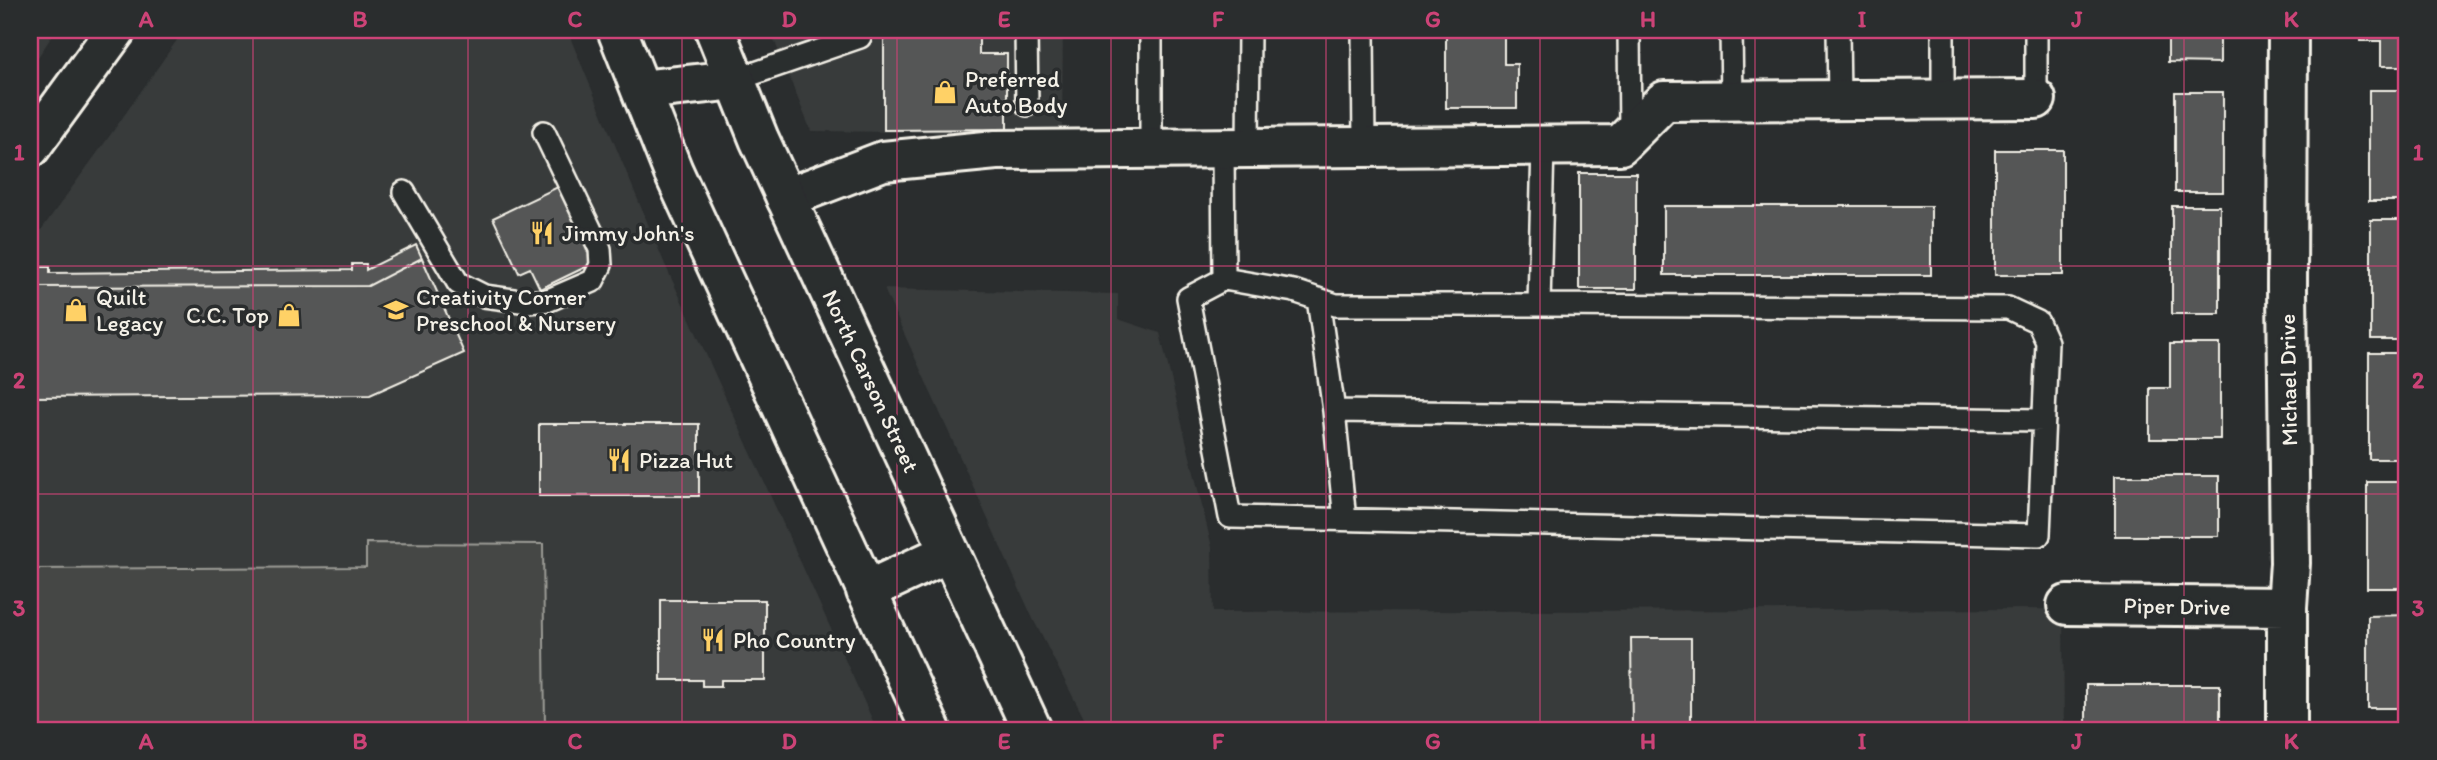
<svg xmlns="http://www.w3.org/2000/svg" width="2437" height="760" font-family="Itim,sans-serif">
<style>
.built{fill:#373a3a}
.green{fill:#444645;stroke:#9c9c96;stroke-width:2}
.building{fill:#555756;stroke:#f4f1e8;stroke-width:2}
.lines{fill:none;stroke-linecap:round;stroke-linejoin:round}
.lane-casing{stroke:#f4f1e8;stroke-width:26}
.street-casing{stroke:#f4f1e8;stroke-width:44}
.secondary-casing{stroke:#f4f1e8;stroke-width:44}
.primary-casing{stroke:#f4f1e8;stroke-width:44}
.lane{stroke:#2a2d2e;stroke-width:21}
.street{stroke:#2a2d2e;stroke-width:38}
.secondary{stroke:#2a2d2e;stroke-width:38}
.primary{stroke:#2a2d2e;stroke-width:38}
.grid{fill:none;stroke:#cc4377;stroke-width:2;stroke-opacity:0.55}
.labels{text-anchor:middle;dominant-baseline:central;stroke-width:7;stroke-linejoin:round;paint-order:stroke}
.poi-label{font-size:23px;fill:#f4f1e8;stroke:#2a2d2e;text-anchor:start}
.street-label{font-size:23px;fill:#f4f1e8;stroke:#2a2d2e}
.neatline{fill:none;stroke:#cc4377;stroke-width:2.5}
.grid-label{font-size:23px;text-anchor:middle;font-weight:bold;fill:#cc4377}
</style>
<rect width="100%" height="100%" fill="#2a2d2e"/>
<filter id="ink" filterUnits="userSpaceOnUse"><feTurbulence type="fractalNoise" baseFrequency=".0143" numOctaves="2"/><feDisplacementMap in="SourceGraphic" scale="14" xChannelSelector="R" yChannelSelector="G"/><feConvolveMatrix kernelMatrix="1 2 1 2 8 2 1 2 1" color-interpolation-filters="sRGB"/></filter>
<g filter="url(#ink)">
<path class="built" d="M 30,30 L 56,30 L 30,69 Z
M 184,30 L 567,30 L 664,262 L 873,721 L 875,730 L 545,730 L 543,544 L 366,543 L 367,567 L 30,569 L 30,245 L 111,134 Z
M 770,30 L 1063,30 L 1062,134 L 811,131 Z
M 884,289 L 1118,294 L 1118,319 L 1160,333 L 1212,547 L 1213,612 L 2063,609 L 2064,730 L 1090,730 L 1033,619 Z"/>
<path class="green" d="M 366,543 L 543,544 L 545,730 L 30,730 L 30,569 L 366,567 Z"/>
<path class="building" d="M 884,30 L 979,30 L 979,54 L 1007,54 L 1007,129 L 884,130 Z
M 1446,30 L 1504,30 L 1504,64 L 1517,64 L 1517,108 L 1446,108 Z
M 2168,30 L 2220,30 L 2220,63 L 2168,62 Z
M 2360,30 L 2407,30 L 2407,66 L 2381,66 L 2381,41 L 2360,41 Z
M 2369,90 L 2407,90 L 2407,201 L 2369,201 Z
M 2175,92 L 2223,92 L 2223,192 L 2175,192 Z
M 1995,150 L 2063,150 L 2063,275 L 1995,275 Z
M 1579,173 L 1636,173 L 1636,289 L 1579,289 Z
M 562,185 L 591,248 L 587,250 L 594,263 L 540,289 L 530,268 L 519,273 L 493,218 Z
M 1664,206 L 1931,206 L 1931,275 L 1664,275 Z
M 2172,206 L 2220,206 L 2220,314 L 2172,314 Z
M 2371,220 L 2407,220 L 2407,340 L 2371,340 Z
M 416,245 L 422,258 L 368,286 L 30,287 L 30,273 L 36,273 L 36,267 L 50,267 L 50,273 L 352,270 L 352,264 L 366,264 L 366,270 Z
M 422,258 L 464,353 L 370,395 L 30,397 L 30,287 L 368,286 Z
M 2170,344 L 2220,344 L 2220,439 L 2150,439 L 2150,388 L 2170,388 Z
M 2369,353 L 2407,353 L 2407,459 L 2369,459 Z
M 539,424 L 699,424 L 699,496 L 539,496 Z
M 2115,476 L 2219,476 L 2219,536 L 2115,536 Z
M 2367,482 L 2407,482 L 2407,588 L 2367,588 Z
M 661,600 L 765,600 L 765,680 L 721,680 L 721,686 L 702,686 L 702,680 L 661,680 Z
M 2407,615 L 2407,708 L 2368,708 L 2368,616 Z
M 1631,638 L 1691,638 L 1691,730 L 1632,730 Z
M 2086,685 L 2220,685 L 2220,730 L 2086,730 Z"/>
<g class="lines">
<g class="lane-casing">
<path id="lane" d="M 1026,30 L 1027,105
M 1151,30 L 1151,149
M 1363,30 L 1364,147
M 1629,30 L 1630,134
M 1731,30 L 1732,101
M 1838,30 L 1839,100
M 1943,30 L 1943,99
M 2036,30 L 2036,99
M 735,80 L 860,37
M 1223,148 L 1224,279 L 1294,291 L 1336,305 L 1539,305 L 1543,145
M 1248,148 L 1249,30
M 404,192 L 458,283 L 484,296 L 528,302 L 549,300 L 593,281 L 601,265 L 600,249 L 544,132
M 1224,279 L 1188,298 L 1230,517 L 2039,535 L 2047,342 L 2038,322 L 2008,308 L 1539,305
M 1318,299 L 1334,411
M 1345,520 L 1334,411 L 2044,420"/>
</g>
<g class="street-casing">
<path id="street" d="M 786,198 L 883,161 L 996,150 L 1620,145 L 1664,101 L 2036,99
M 2067,605 L 2287,607
M 2287,730 L 2287,607 L 2290,563 L 2287,288 L 2288,30"/>
</g>
<g class="secondary-casing">
<path id="secondary" d="M 30,148 L 116,30"/>
</g>
<g class="primary-casing">
<path id="primary" d="M 617,30 L 673,171 L 931,730
M 715,30 L 759,139 L 1032,730
M 641,90 L 735,80
M 866,591 L 950,552"/>
</g>
<use href="#lane" class="lane"/>
<use href="#street" class="street"/>
<use href="#secondary" class="secondary"/>
<use href="#primary" class="primary"/>
</g>
</g>
<path class="grid" d="M 253,30 L 253,730M 468,30 L 468,730M 682,30 L 682,730M 897,30 L 897,730M 1111,30 L 1111,730M 1326,30 L 1326,730M 1540,30 L 1540,730M 1755,30 L 1755,730M 1969,30 L 1969,730M 2184,30 L 2184,730M 30,266 L 2407,266M 30,494 L 2407,494"/>
<defs>
<g id="shop-bare" transform="scale(1.89)"><path d="M-5-2.5h2.3a2.7 3.5 0 0 1 5.4 0H5L5.5 6h-11ZM-1.5-2.5h3a1.5 2.3 0 0 0-3 0Z" fill="#ffd166" stroke="#2a2d2e" stroke-width="2.5" paint-order="stroke"/></g>
<g id="restaurant-bare" transform="scale(1.89)"><path d="M-5-6h1v4h1v-4h1v4h1v-4h1v5L-1.5 .5V6h-2V.5L-5-1ZM5-6V6H3V1.5H1.5Q1.5-4 5-6Z" fill="#ffd166" stroke="#2a2d2e" stroke-width="2.5" paint-order="stroke"/></g>
<g id="school-bare" transform="scale(1.89)"><path d="M0-5L7-2L0 1L-7-2ZM-4 1L0 2.5L4 1V4Q0 6-4 4Z" fill="#ffd166" stroke="#2a2d2e" stroke-width="2.5" paint-order="stroke"/></g>
</defs>
<g fill-rule="evenodd">
<use href="#shop-bare" x="945" y="92"/>
<use href="#restaurant-bare" x="542" y="233"/>
<use href="#shop-bare" x="76" y="310"/>
<use href="#school-bare" x="396" y="310"/>
<use href="#shop-bare" x="289" y="315"/>
<use href="#restaurant-bare" x="619" y="460"/>
<use href="#restaurant-bare" x="713" y="640"/>
</g>
<g class="labels">
<g class="poi-label">
<text x="965" y="79">Preferred<tspan x="965" dy="26">Auto Body</tspan></text>
<text x="562" y="233">Jimmy John's</text>
<text x="96" y="297">Quilt<tspan x="96" dy="26">Legacy</tspan></text>
<text x="416" y="297">Creativity Corner<tspan x="416" dy="26">Preschool &amp; Nursery</tspan></text>
<text x="269" y="315" text-anchor="end">C.C. Top</text>
<text x="639" y="460">Pizza Hut</text>
<text x="733" y="640">Pho Country</text>
</g>
<g class="street-label">
<text transform="translate(2288 380) rotate(-91)">Michael Drive</text>
<text transform="translate(871 381) rotate(65)">North Carson Street</text>
<text transform="translate(2177 606) rotate(1)">Piper Drive</text>
</g>
</g>
<rect width="2437" height="760" fill="none" stroke="#2a2d2e" stroke-width="77"/>
<rect x="38" y="38" width="2360" height="684" class="neatline"/>
<g class="grid-label">
<text x="146" y="27">A</text>
<text x="360" y="27">B</text>
<text x="575" y="27">C</text>
<text x="789" y="27">D</text>
<text x="1004" y="27">E</text>
<text x="1218" y="27">F</text>
<text x="1433" y="27">G</text>
<text x="1648" y="27">H</text>
<text x="1862" y="27">I</text>
<text x="2077" y="27">J</text>
<text x="2291" y="27">K</text>
<text x="19" y="160">1</text>
<text x="2418" y="160">1</text>
<text x="19" y="388">2</text>
<text x="2418" y="388">2</text>
<text x="19" y="616">3</text>
<text x="2418" y="616">3</text>
<text x="146" y="749">A</text>
<text x="360" y="749">B</text>
<text x="575" y="749">C</text>
<text x="789" y="749">D</text>
<text x="1004" y="749">E</text>
<text x="1218" y="749">F</text>
<text x="1433" y="749">G</text>
<text x="1648" y="749">H</text>
<text x="1862" y="749">I</text>
<text x="2077" y="749">J</text>
<text x="2291" y="749">K</text>
</g>
</svg>
